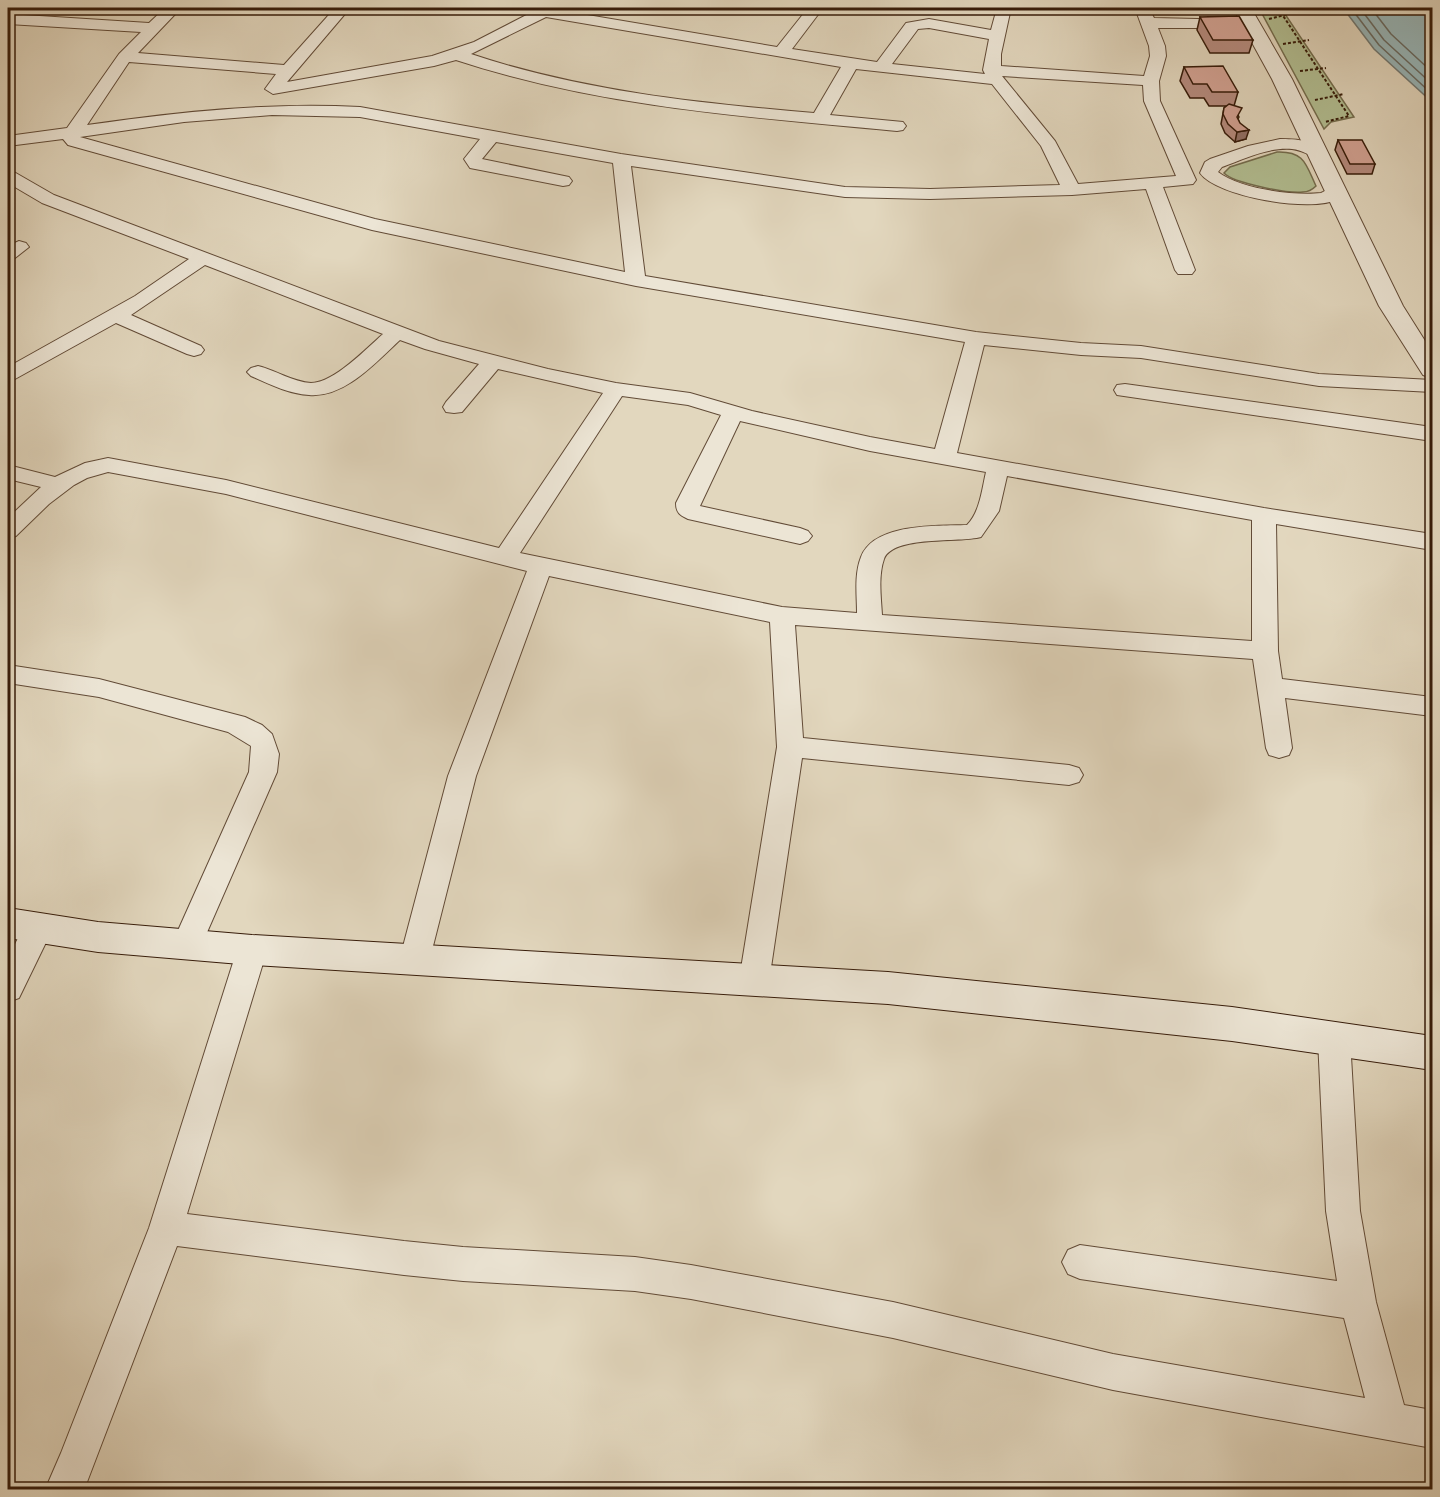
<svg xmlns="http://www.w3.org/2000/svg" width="1440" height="1497" font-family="'IM FELL French Canon',serif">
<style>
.green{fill:#b2be92;stroke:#746d4e;stroke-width:1.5}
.water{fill:#98b7ba;stroke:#717974;stroke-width:1.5}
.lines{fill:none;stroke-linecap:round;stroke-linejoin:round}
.shore{stroke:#686a62;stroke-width:1.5}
.minor-casing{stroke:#624b37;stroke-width:2}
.tertiary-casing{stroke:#624b37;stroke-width:2}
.secondary-casing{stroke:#371c0a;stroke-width:2}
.path{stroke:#371c0a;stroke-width:2;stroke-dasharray:3 2;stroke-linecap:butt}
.minor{fill:#ece5d5;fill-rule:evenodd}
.tertiary{fill:#ece5d5;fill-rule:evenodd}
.secondary{fill:#ece5d5;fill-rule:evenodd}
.wall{fill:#b58b7e;stroke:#371c0a;stroke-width:1.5}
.shaded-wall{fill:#937167;stroke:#371c0a;stroke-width:1.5}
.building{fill:#d2a293;stroke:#371c0a;stroke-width:1.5}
</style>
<rect width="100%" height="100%" fill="#e2d7be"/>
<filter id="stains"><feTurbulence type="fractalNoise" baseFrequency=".00333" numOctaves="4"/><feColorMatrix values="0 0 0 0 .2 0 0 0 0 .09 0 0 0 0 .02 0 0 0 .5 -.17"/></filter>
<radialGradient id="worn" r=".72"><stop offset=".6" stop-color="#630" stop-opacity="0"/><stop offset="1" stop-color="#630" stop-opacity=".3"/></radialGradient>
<path class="green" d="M 1259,8 L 1281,8 L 1354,117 L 1331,122 L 1324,129 Z
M 1277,152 C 1305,151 1306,165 1316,186 C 1312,190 1309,192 1303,192 C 1289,194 1233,183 1224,173 L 1230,167 Z"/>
<path class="water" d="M 1343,8 L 1432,8 L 1432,102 L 1374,49 Z"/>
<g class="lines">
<path class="shore" d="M 1351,8 L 1379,45 L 1432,94
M 1360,8 L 1384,40 L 1432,84
M 1371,8 L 1391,34 L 1432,72"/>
<g class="minor-casing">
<path id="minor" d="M 165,8 L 181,8 L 138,53 L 284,65 L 335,8 L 350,8 L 287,82 L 432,56 L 474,42 L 540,8 L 558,8 L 558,10 L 777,47 L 808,8 L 823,8 L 792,49 L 877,62 L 906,23 L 929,19 L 991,30 L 997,8 L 1011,8 L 1001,54 L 1001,66 L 1144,76 L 1150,56 L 1149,46 L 1135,8 L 1149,8 L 1154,18 L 1240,20 L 1243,23 L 1240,26 L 1235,28 L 1158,28 L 1165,46 L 1166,56 L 1159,81 L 1160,101 L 1196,180 L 1193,184 L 1163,187 L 1195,270 L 1192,274 L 1178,274 L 1175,270 L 1146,189 L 1072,195 L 930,199 L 845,197 L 631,166 L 645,276 L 976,332 L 1081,343 L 1141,346 L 1319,374 L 1432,380 L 1432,392 L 1319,386 L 1141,358 L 1081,355 L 984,345 L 957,453 L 1264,508 L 1432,534 L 1432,550 L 1276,524 L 1278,651 L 1282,679 L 1432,697 L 1432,716 L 1285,698 L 1292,748 L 1289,755 L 1279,758 L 1269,755 L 1266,748 L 1253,659 L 795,625 L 803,738 L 1069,765 L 1079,768 L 1083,775 L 1079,782 L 1069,785 L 802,758 L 769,981 L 765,990 L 754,994 L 743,990 L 739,981 L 777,747 L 770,622 L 549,576 L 476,776 L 430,958 L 426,967 L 415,971 L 404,967 L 400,958 L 448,776 L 527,571 L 226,494 L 108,472 L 87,478 L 74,485 L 49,504 L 16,536 L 8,539 L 8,518 L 41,487 L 8,479 L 8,465 L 55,477 L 85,463 L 108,458 L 226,480 L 499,548 L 603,393 L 498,369 L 462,412 L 454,413 L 446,412 L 443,407 L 446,402 L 479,364 L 425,349 L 400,340 C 376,362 345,398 309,395 C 289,394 269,384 251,376 L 247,372 L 251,368 L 258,366 C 275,370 293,382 311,383 C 334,383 367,348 383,334 L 205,265 L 131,315 L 201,346 L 204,350 L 201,354 L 194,356 L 187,354 L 116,323 L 15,379 L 8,381 L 8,367 L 135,296 L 189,259 L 42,203 L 8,183 L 8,171 L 14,172 L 54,195 L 439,341 L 548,369 L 616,383 L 690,393 L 752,411 L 870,437 L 935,449 L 965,342 L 636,286 L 372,230 L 68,145 L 63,139 L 8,146 L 8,136 L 67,128 L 119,54 L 141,32 L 8,24 L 8,14 L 149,23 ZM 546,17 L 841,67 L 814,113 C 698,103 582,91 471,54 ZM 929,28 L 989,39 L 983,70 L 985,74 L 892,64 L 918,29 ZM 456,60 C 599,107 748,117 897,131 L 903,130 L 906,126 L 903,122 L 830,115 L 856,69 L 992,84 L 1041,146 L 1060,185 L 930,189 L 845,187 L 621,154 L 360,107 C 268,102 178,112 87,125 L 129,62 L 276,74 L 265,89 L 273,94 L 434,66 ZM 1002,76 L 1143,85 L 1144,101 L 1176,176 L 1078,184 L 1055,141 ZM 272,115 L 360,117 L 480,139 L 464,159 L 470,168 L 563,186 L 569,185 L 572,181 L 569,177 L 482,159 L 496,142 L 613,163 L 625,272 L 375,219 L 80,137 L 184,122 ZM 622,396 L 688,405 L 721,415 L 676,503 C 676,513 680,515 688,519 L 800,544 L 808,541 L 812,536 L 808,531 L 800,528 L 700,506 L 740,421 L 870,451 L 986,472 C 982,489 980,512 967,525 C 936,526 874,523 861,557 C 854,575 857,595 857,613 L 782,607 L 520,553 ZM 1007,476 L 1252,520 L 1252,641 L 882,615 C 881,597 878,576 884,559 C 893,535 960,543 981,537 L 999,511 Z
M 1280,139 C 1294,139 1317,140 1327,152 L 1324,156 C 1312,159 1304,150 1292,149 C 1268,147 1244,159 1222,167 L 1218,172 C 1240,189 1294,196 1321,193 C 1330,189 1330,183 1341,186 L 1344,190 L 1338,199 C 1312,213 1217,197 1200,173 L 1205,162 L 1210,159 L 1248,146 Z
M 19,241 L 26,243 L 29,247 L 15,258 L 8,260 L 8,246 Z
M 1125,384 L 1432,427 L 1432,441 L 1117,395 L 1114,390 L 1117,385 Z
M 8,665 L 99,679 L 245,717 L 262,725 L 272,734 L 279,754 L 277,772 L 198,953 L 187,956 L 176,953 L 172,944 L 249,772 L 251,746 L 228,732 L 99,697 L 8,683 Z
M 38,916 L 49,919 L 53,928 L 19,998 L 8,1002 L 8,959 L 27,919 Z
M 252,937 L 263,941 L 267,950 L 187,1214 L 404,1241 L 463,1247 L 635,1257 L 691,1265 L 893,1302 L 1113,1354 L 1365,1398 L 1344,1318 L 1080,1279 L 1068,1274 L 1062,1262 L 1068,1250 L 1080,1245 L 1337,1281 L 1326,1211 L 1318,1039 L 1323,1029 L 1334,1025 L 1345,1029 L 1350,1039 L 1360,1211 L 1376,1302 L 1404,1405 L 1432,1410 L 1432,1448 L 1113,1390 L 893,1338 L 691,1299 L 635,1291 L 463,1281 L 404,1275 L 177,1246 L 84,1490 L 45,1490 L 61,1453 L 149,1228 L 237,950 L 241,941 Z"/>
</g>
<g class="tertiary-casing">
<path id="tertiary" d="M 1233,8 L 1251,8 L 1292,79 L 1403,306 L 1432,352 L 1432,378 L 1423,375 L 1379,306 L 1272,79 Z"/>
</g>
<g class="secondary-casing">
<path id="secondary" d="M 8,908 L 98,922 L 252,935 L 888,972 L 1232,1007 L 1432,1036 L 1432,1070 L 1232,1041 L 888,1004 L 252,965 L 98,952 L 8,938 Z"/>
</g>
<path class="path" d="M 1278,8 L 1349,116 L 1325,122
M 1269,19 L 1289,14
M 1283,44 L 1309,40
M 1300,71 L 1326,68
M 1315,100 L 1344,94"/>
<use href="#minor" class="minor"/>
<use href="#tertiary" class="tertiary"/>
<use href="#secondary" class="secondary"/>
</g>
<path class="wall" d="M 1200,17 L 1253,40 L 1249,53 L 1210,53 L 1197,30 Z
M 1184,67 L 1238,92 L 1234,106 L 1239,117 L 1238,119 L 1246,139 L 1235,142 L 1225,133 L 1221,124 L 1224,108 L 1227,106 L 1209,106 L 1204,98 L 1190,98 L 1180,81 Z
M 1338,140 L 1375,164 L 1372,174 L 1347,174 L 1335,150 Z"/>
<path class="shaded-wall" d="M 1249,130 L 1246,139 L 1235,142 L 1237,132 Z"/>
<path class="building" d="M 1239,16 L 1253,40 L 1213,40 L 1200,17 Z
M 1223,66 L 1238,92 L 1212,92 L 1207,84 L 1193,84 L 1184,67 Z
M 1229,104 L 1242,108 L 1237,117 L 1240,123 L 1249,130 L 1237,132 L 1228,124 L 1223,114 L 1224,108 Z
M 1338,140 L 1362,140 L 1375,164 L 1350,164 Z"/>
<rect width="1440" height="1497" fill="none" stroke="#e2d7be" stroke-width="30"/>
<rect x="9" y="9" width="1422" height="1479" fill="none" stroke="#371c0a" stroke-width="3"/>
<rect x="15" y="15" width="1410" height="1467" fill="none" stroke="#371c0a" stroke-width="1.5"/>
<rect width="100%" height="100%" filter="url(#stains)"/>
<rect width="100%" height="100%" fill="url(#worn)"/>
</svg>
